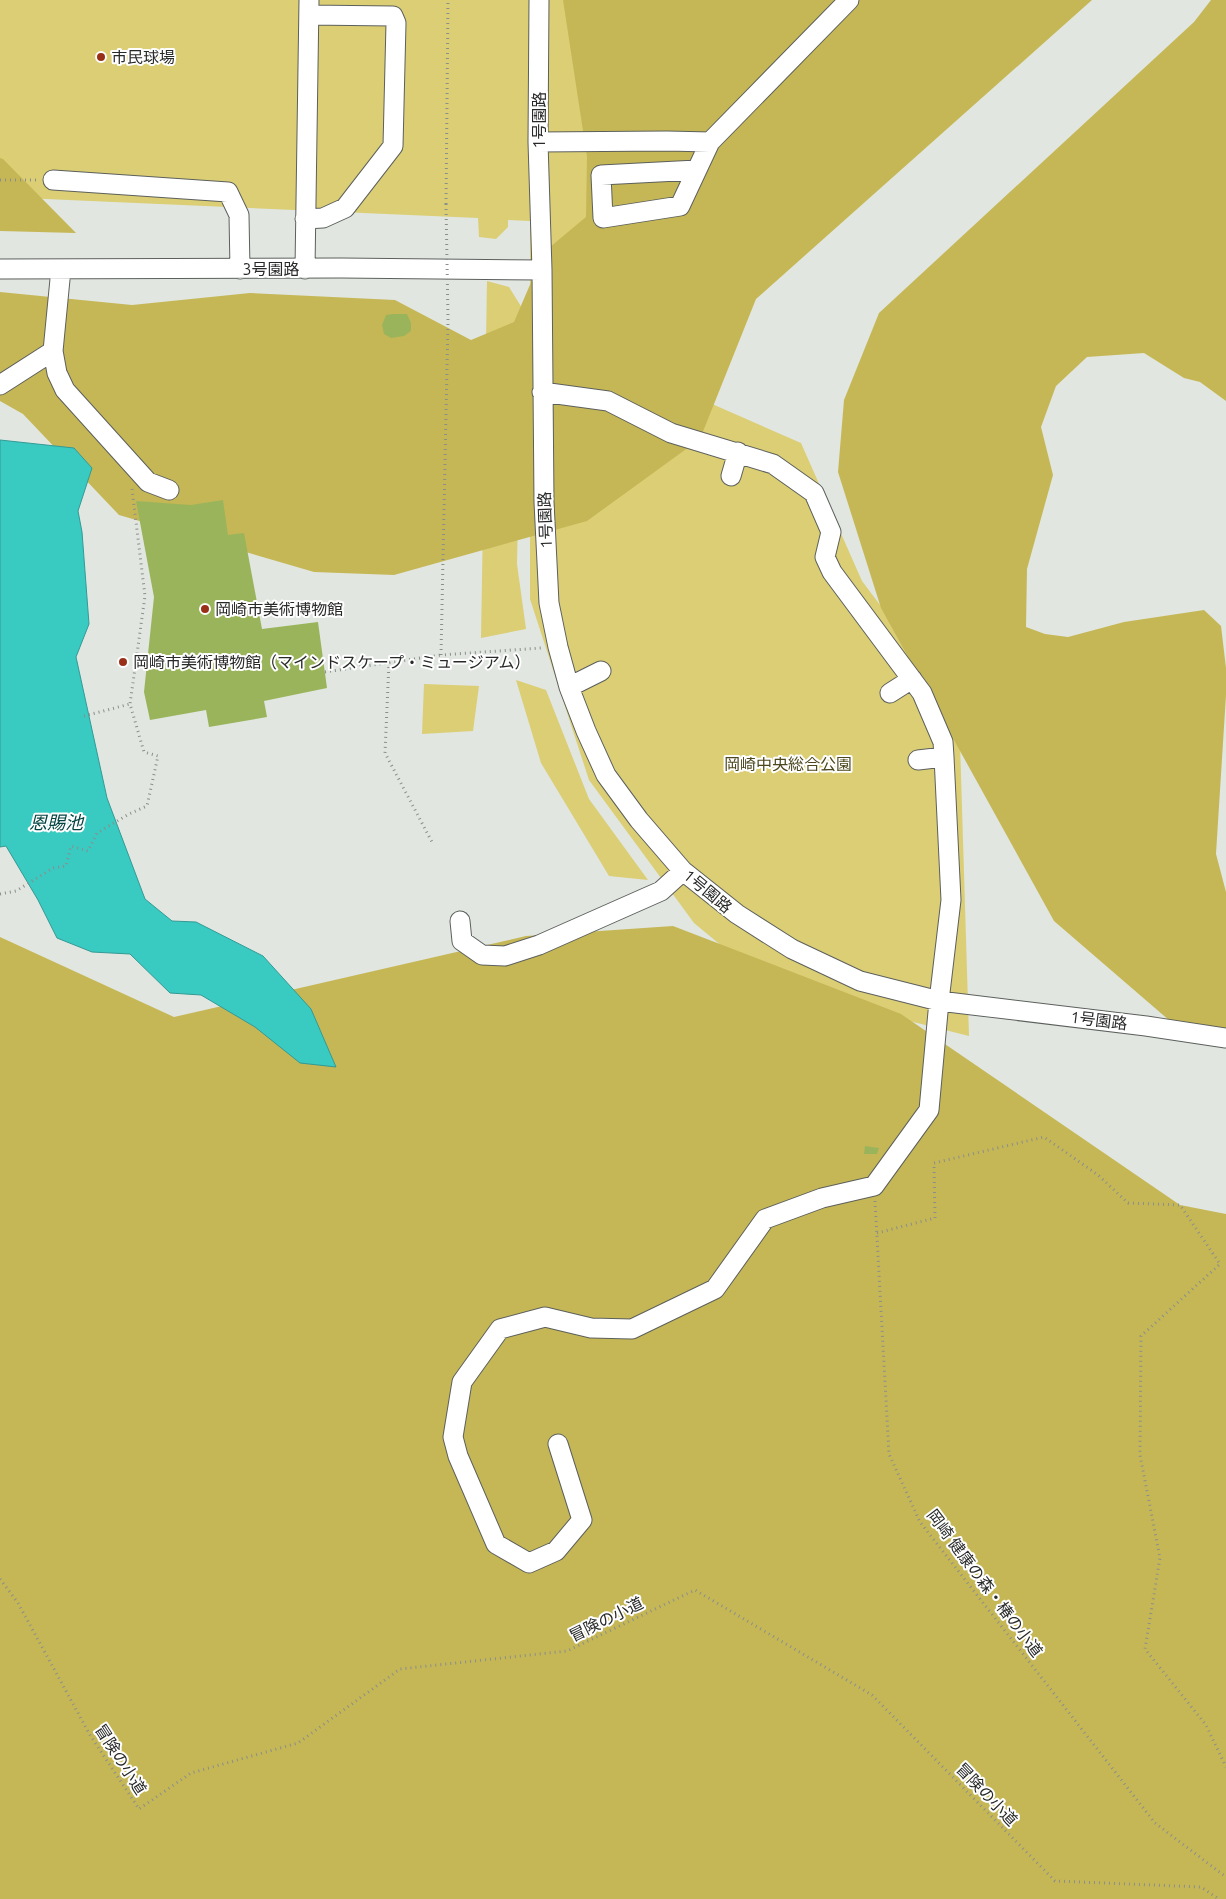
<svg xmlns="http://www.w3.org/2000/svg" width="1226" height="1899" font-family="Ubuntu,'Noto Sans JP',sans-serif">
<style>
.green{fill:#dbce75}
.forest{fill:#c6b756}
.water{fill:#39cac2;stroke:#349a94}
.building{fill:#9ab45b}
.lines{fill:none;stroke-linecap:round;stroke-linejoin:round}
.minor-casing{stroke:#5c605c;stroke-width:21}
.path{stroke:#8b8f8b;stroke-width:3;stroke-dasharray:1 4;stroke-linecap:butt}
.minor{stroke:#fff;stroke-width:19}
.path-bridge{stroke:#8b8f8b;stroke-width:3;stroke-dasharray:1 4;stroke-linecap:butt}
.poi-dot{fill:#983017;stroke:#fff;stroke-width:2}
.labels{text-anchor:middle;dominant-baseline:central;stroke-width:4;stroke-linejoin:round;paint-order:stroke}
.poi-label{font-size:16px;fill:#282a28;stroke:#fff;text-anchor:start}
.street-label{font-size:16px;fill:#282a28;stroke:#fff}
.park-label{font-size:16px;fill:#4d471e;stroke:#fff}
.water-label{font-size:18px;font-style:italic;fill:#044542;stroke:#fff}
</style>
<rect width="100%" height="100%" fill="#e1e6e1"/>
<path class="green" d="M 0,0 L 909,0 L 623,365 L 801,443 L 862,581 L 959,710 L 969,1036 L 770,986 L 694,923 L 589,780 L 530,599 L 530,221 L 508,220 L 508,227 L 496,239 L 479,237 L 478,218 L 0,197 Z
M 487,281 L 509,287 L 522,308 L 517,564 L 526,629 L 481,638 Z
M 516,680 L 546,690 L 589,799 L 648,880 L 609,876 L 541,763 Z
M 424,684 L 479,686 L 473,731 L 422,734 Z"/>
<path class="forest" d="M 563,0 L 1092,0 L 756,299 L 700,439 L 587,521 L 394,575 L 314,572 L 119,515 L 23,414 L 0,401 L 0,292 L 132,305 L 250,293 L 395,300 L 471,340 L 514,322 L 544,252 L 586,217 L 587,157 Z
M 1211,0 L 1226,0 L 1226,401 L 1200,382 L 1184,378 L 1144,353 L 1087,357 L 1056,386 L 1041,427 L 1053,475 L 1027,569 L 1026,627 L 1045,634 L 1068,637 L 1124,622 L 1204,610 L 1221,626 L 1226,668 L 1226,695 L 1216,854 L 1226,892 L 1226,1043 L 1170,1021 L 1054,921 L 881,608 L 838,472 L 844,400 L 879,313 L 1194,22 Z
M 0,158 L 3,159 L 76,233 L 0,231 Z
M 673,926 L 901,1014 L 1180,1205 L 1226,1214 L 1226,1899 L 0,1899 L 0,937 L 174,1017 L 526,936 Z"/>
<path class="water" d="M 0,440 L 74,448 L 92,468 L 78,511 L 82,532 L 89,624 L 76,657 L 107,798 L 145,899 L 172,921 L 196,922 L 263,956 L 311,1009 L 336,1067 L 300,1063 L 255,1027 L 201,995 L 170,993 L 130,954 L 92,952 L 57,938 L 38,900 L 6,846 L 0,847 Z"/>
<path class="building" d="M 393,314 L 407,314 L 411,323 L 411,331 L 404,336 L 391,338 L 384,334 L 382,325 L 386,315 Z
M 223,500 L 228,535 L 244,533 L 262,629 L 318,622 L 327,688 L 264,701 L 267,717 L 209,727 L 206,710 L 150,720 L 144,692 L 154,597 L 136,501 L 191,505 Z
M 865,1146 L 879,1148 L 877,1154 L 864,1154 Z"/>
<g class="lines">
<g class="minor-casing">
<path id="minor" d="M 539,0 L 538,142 L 542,270 L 544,502 L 549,603 L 558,647 L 569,687 L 586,731 L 606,775 L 639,820 L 683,871 L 737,914 L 792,949 L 860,981 L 939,1001 L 1146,1026 L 1226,1038
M 538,142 L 667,141 L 710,142 L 849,0
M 697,170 L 601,175 L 603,218 L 680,206 L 710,142
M 53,180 L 228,192 L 239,215 L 240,269
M 305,219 L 323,218 L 345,208 L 393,146 L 396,23 L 393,16 L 309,15
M 0,269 L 341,268 L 542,270
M 61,269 L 53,351 L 57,373 L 65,390 L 148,482 L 169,490
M 305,269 L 309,0
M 0,385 L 53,351
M 542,392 L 608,401 L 671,433 L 773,464 L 814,493 L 831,532 L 825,557 L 832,572 L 922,693 L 943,742 L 944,757 L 951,900 L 939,1001 L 929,1110 L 874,1186 L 822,1198 L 765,1219 L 715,1289 L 632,1329 L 591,1328 L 545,1317 L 500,1329 L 462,1382 L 453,1437 L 458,1456 L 496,1544 L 529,1563 L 556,1551 L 582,1520 L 558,1444
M 731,476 L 738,452
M 569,687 L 601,671
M 890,693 L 912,679
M 918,760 L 944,757
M 460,921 L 462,941 L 482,955 L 505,956 L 539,945 L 661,891 L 683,871"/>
</g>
<path class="path" d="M 0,180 L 37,180
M 446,204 L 448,0
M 448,319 L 441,655 L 541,648
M 389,662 L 385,753 L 433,844
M 325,672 L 441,655
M 84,716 L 130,704
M 0,894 L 16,891 L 53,868 L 66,866 L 71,846 L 88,851 L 97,833 L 129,814 L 147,806 L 158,756 L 144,752 L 130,704 L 145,596 L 132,489
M 875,1201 L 889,1454 L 920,1522 L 1155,1823 L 1226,1877
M 877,1233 L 935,1218 L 934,1163 L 1044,1137 L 1098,1175 L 1128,1203 L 1180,1205 L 1220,1264 L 1141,1336 L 1140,1455 L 1160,1558 L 1145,1649 L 1206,1725 L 1226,1767
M 0,1579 L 18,1603 L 90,1735 L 139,1809 L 191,1773 L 298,1743 L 400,1669 L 567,1651 L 695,1590 L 872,1695 L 1055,1881 L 1201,1887 L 1219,1899"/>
<use href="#minor" class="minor"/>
<path class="path-bridge" d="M 446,204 L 448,319"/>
</g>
<g class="poi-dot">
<circle cx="101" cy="57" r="5"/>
<circle cx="205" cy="609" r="5"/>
<circle cx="123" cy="662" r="5"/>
</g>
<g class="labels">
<g class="poi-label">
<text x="111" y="57">市民球場</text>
<text x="215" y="609">岡崎市美術博物館</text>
<text x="133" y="662">岡崎市美術博物館（マインドスケープ・ミュージアム）</text>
</g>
<g class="street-label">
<text transform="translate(539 120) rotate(-90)">1号園路</text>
<text x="271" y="269">3号園路</text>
<text transform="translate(545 520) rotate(-92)">1号園路</text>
<text transform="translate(708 891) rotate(40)">1号園路</text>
<text transform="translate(1099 1020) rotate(7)">1号園路</text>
<text transform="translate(985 1583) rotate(53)">岡崎 健康の森・椿の小道</text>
<text transform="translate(606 1619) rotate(-26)">冒険の小道</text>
<text transform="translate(121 1759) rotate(57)">冒険の小道</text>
<text transform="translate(987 1794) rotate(46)">冒険の小道</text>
</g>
<g class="park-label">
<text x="788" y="764">岡崎中央総合公園</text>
</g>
<g class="water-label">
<text x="56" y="822">恩賜池</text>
</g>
</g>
</svg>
